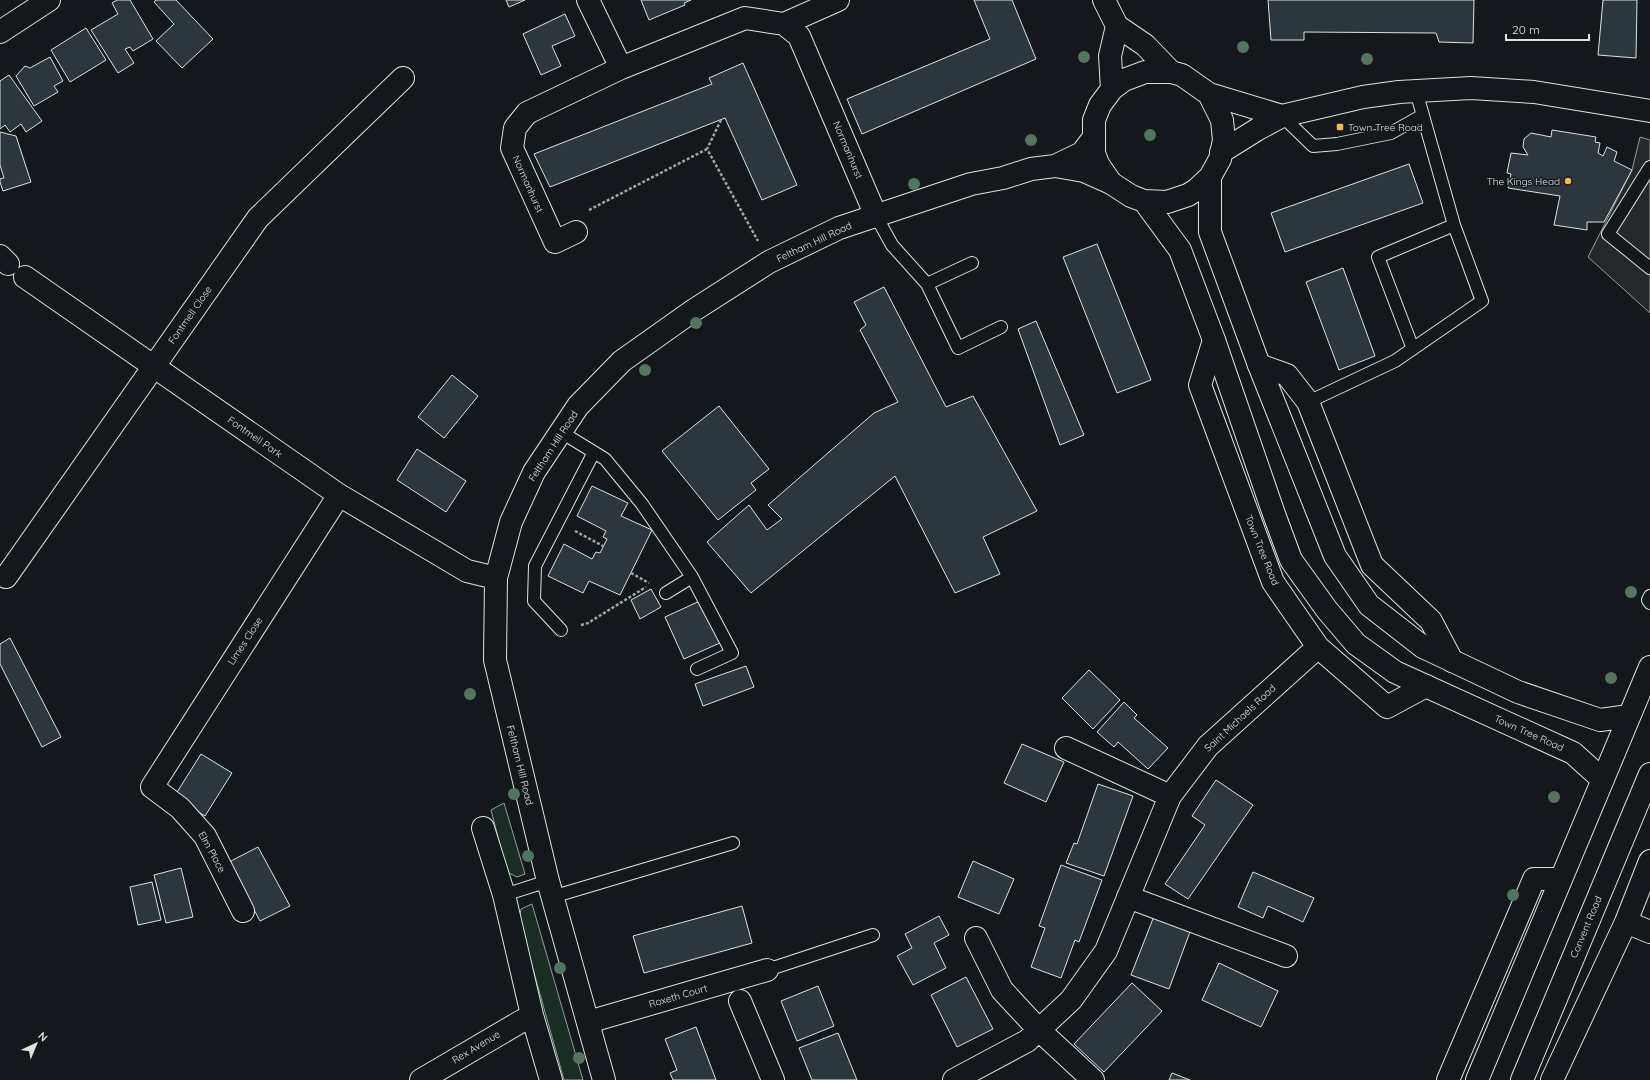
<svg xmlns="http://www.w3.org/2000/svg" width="1650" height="1080" font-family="Quicksand,sans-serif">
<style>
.green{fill:#1a2d24;stroke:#939e99}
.parking{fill:#24282b;stroke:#939e99}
.building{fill:#2c363c;stroke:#d8e6dc}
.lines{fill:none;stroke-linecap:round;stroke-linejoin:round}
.service-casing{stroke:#d8e6dc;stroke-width:14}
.minor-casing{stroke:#d8e6dc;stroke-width:24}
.tertiary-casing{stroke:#d8e6dc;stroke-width:24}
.secondary-casing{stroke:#d8e6dc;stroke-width:24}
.path{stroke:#9da8a2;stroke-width:2.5;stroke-dasharray:3 2;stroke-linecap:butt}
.service{stroke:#14181c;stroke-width:12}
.minor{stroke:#14181c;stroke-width:22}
.tertiary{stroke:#14181c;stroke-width:22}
.secondary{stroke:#14181c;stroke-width:22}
.tree{fill:#55745f}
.poi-dot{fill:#ffb74d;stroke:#14181c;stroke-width:1.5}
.labels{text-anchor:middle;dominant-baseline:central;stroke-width:3;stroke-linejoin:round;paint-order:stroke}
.poi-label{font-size:10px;fill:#d8e6dc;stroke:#14181c;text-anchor:start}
.street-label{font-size:10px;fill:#d8e6dc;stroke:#14181c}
</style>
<rect width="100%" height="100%" fill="#14181c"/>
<path class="green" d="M 504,803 L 525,874 L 517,877 L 507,872 L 491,810 Z
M 532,904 L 583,1080 L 564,1080 L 519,919 L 521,909 Z"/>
<path class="parking" d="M 1640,137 L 1650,140 L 1650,313 L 1588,257 L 1632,170 Z"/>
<path class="building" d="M 117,0 L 130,0 L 153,39 L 133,51 L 130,47 L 125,49 L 134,63 L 118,73 L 91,30 L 118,14 L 112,3 Z
M 156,0 L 176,0 L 213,39 L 182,68 L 156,41 L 174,24 L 154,2 Z
M 506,0 L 525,0 L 509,7 Z
M 641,0 L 691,0 L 684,3 L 685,5 L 649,20 Z
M 974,0 L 1012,0 L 1036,59 L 862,134 L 847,99 L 990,39 Z
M 1268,0 L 1474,0 L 1473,43 L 1439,42 L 1436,33 L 1304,32 L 1304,40 L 1271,40 Z
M 1603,0 L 1637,0 L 1636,58 L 1598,55 Z
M 565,14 L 575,36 L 552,46 L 561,66 L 541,75 L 523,34 Z
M 86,28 L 106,60 L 70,82 L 51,50 Z
M 50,57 L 63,81 L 54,86 L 58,92 L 34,106 L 16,76 L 25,66 L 30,68 Z
M 743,63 L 797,185 L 762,200 L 725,118 L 550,187 L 534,154 L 712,84 L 709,78 Z
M 9,75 L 42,121 L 26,132 L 21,124 L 10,132 L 5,125 L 0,129 L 0,81 Z
M 1552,130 L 1596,137 L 1595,142 L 1600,143 L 1598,153 L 1603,156 L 1607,147 L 1617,152 L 1614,161 L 1632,170 L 1604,222 L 1587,222 L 1587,230 L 1554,225 L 1560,196 L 1508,188 L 1511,174 L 1507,173 L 1511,153 L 1528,155 L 1523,147 L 1524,139 L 1531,133 L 1551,137 Z
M 0,132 L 16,136 L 31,182 L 3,191 L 0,182 L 0,179 L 4,178 L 0,165 Z
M 1409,164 L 1423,203 L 1285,252 L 1271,213 Z
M 1097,244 L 1151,380 L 1117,393 L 1063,257 Z
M 1343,268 L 1375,356 L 1339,370 L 1306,282 Z
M 884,287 L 946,407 L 973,396 L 1037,511 L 983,537 L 1000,574 L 955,593 L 895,476 L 751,593 L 707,542 L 749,505 L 767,530 L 782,519 L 768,505 L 874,413 L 898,402 L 860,330 L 866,325 L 854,302 Z
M 1036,321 L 1084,435 L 1060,445 L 1018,329 Z
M 452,375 L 478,396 L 444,438 L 418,417 Z
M 719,406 L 769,469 L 751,483 L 756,490 L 718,520 L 662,451 Z
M 417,449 L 466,481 L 446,512 L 397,480 Z
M 592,486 L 628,503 L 621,516 L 652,530 L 620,595 L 589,581 L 583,593 L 548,576 L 564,544 L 592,559 L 596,552 L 600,553 L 607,539 L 603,537 L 606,531 L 577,516 Z
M 651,589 L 661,607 L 640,619 L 631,600 Z
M 702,600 L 722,642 L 684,659 L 665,617 Z
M 10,638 L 61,737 L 42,747 L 0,664 L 0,644 Z
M 746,666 L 754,687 L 703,706 L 695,684 Z
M 1089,670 L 1120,700 L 1093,729 L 1062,698 Z
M 1124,702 L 1137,715 L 1134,718 L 1168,748 L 1148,769 L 1118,742 L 1114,747 L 1097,732 Z
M 1022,744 L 1064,762 L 1046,802 L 1004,783 Z
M 201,754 L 232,773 L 205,816 L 174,797 Z
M 1216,780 L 1253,805 L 1188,899 L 1165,884 L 1205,825 L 1192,816 Z
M 1098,784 L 1133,796 L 1104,876 L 1066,863 L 1074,843 L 1077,844 Z
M 258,847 L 290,906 L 260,921 L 229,862 Z
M 973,861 L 1014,879 L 999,914 L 958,897 Z
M 1061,865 L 1102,880 L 1079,942 L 1075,940 L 1061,978 L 1031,967 L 1045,928 L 1039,926 Z
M 181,868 L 193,917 L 166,923 L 154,875 Z
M 1253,872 L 1314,898 L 1303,922 L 1268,906 L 1263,918 L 1238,907 Z
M 152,882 L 161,920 L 138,925 L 130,887 Z
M 742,906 L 752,943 L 644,973 L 633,936 Z
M 939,916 L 949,935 L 934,943 L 946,968 L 913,985 L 897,956 L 912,948 L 905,934 Z
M 1154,916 L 1191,929 L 1169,989 L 1131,975 Z
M 1219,963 L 1278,991 L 1261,1027 L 1202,1000 Z
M 966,977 L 993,1029 L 957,1047 L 931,995 Z
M 1132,983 L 1162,1011 L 1104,1072 L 1074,1044 Z
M 818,986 L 834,1026 L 797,1041 L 781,1001 Z
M 696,1027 L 716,1080 L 673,1080 L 670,1073 L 677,1070 L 665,1039 Z
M 838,1033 L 857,1080 L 812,1080 L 799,1048 Z
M 1172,1073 L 1190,1080 L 1169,1080 Z"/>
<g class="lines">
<g class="service-casing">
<path id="service" d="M 1282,116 L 1313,146 L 1337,144 L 1391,133 L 1423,115
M 1650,167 L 1608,234 L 1650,268
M 876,216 L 892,245 L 927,284 L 958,348 L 1001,327
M 927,284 L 972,263
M 1413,349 L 1378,257 L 1454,225
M 1308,402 L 1395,361 L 1482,301 L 1454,225 L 1416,91
M 561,432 L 605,459 L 642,504 L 692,577 L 732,653 L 697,669
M 666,593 L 692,577
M 1650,596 L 1648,600 L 1650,603
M 561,630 L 534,601 L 535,566 L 594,452
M 504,895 L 548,881
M 552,897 L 733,843
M 767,970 L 873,935"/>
</g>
<g class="minor-casing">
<path id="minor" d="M 588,0 L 621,68
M 784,24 L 838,0
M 0,32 L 49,0
M 576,232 L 555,242 L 512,148 L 515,128 L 527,113 L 621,68 L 745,18 L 784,24 L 799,36 L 876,216
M 0,256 L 8,264
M 25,277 L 339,495 L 467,571 L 496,578
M 1214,340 L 1200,385 L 1273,582 L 1318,647 L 1387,707 L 1426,686
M 1259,365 L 1287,375 L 1308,402 L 1372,565 L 1431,621 L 1452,661
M 6,577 L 258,218 L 403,78
M 1066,748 L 1170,796
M 483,828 L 504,895 L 532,1015 L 551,1080
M 1128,897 L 1286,956
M 243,911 L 205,836 L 180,808 L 152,787 L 339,495
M 1626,922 L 1650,932
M 976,938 L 1002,990 L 1039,1030 L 1093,1080
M 740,1001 L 773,1080
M 588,1022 L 767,970
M 421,1080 L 532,1015
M 954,1080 L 1027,1041 L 1071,1000 L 1106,951 L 1170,796 L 1208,746 L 1318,647
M 1448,1080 L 1534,879 L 1560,879
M 1552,1080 L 1626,922 L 1650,861"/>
</g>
<g class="tertiary-casing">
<path id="tertiary" d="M 1055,166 L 1082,153 L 1094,137
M 604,1080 L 548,881 L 495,660 L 496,578 L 511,522 L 534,472 L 578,406 L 622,361 L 694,310 L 769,262 L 839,228 L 971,184 L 1003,178 L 1031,169 L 1055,166 L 1084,171 L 1111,183"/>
</g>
<g class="secondary-casing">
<path id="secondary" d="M 1104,0 L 1117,26 L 1145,45 L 1171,72
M 1112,89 L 1110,56 L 1117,26
M 1209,94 L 1222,120 L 1224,140 L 1220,159 L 1210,177 L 1196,190 L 1188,195 L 1167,202 L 1144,201 L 1131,196 L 1111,183 L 1098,164 L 1094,153 L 1094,120 L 1100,105 L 1112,89 L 1124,80 L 1145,72 L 1171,72 L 1182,75 L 1209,94 L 1282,116
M 1221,152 L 1258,129 L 1282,116 L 1363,97 L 1399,92 L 1471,88 L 1534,92 L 1650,111
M 1210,177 L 1210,232 L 1259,365 L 1335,556 L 1369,605 L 1423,647 L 1518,692 L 1600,720 L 1629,716
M 1144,201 L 1180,250 L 1214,340 L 1274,514 L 1291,560 L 1327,610 L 1356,644 L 1395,672 L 1573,753 L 1603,780
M 1477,1080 L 1650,667
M 1522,1080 L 1650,774"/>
</g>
<path class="path" d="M 721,120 L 707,149 L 758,241
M 589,210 L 707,149
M 575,531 L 603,546
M 631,573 L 649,583
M 581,625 L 588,623 L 646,587"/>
<use href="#service" class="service"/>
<use href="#minor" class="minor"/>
<use href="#tertiary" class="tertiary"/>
<use href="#secondary" class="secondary"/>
</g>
<g class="tree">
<circle cx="1243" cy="47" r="6"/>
<circle cx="1084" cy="57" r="6"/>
<circle cx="1367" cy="59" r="6"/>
<circle cx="1150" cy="135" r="6"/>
<circle cx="1031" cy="140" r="6"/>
<circle cx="914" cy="184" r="6"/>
<circle cx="696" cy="323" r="6"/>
<circle cx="645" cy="370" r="6"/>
<circle cx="1631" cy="592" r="6"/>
<circle cx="1611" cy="678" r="6"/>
<circle cx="470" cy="694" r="6"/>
<circle cx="514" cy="794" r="6"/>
<circle cx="1554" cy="797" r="6"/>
<circle cx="528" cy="856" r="6"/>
<circle cx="1513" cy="895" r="6"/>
<circle cx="560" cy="968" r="6"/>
<circle cx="579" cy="1058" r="6"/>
</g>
<g class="poi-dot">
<rect x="1336" y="123" width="8" height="8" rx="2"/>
<circle cx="1568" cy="181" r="4"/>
</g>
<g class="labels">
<g class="poi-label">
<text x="1348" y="127">Town Tree Road</text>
<text x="1560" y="181" text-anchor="end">The Kings Head</text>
</g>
<g class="street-label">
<text transform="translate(848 150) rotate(67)">Normanhurst</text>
<text transform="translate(528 184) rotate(66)">Normanhurst</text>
<text transform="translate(814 242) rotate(-25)">Feltham Hill Road</text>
<text transform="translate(190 315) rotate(-55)">Fontmell Close</text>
<text transform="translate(255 437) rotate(35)">Fontmell Park</text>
<text transform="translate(553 446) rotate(-57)">Feltham Hill Road</text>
<text transform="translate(1262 550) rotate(68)">Town Tree Road</text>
<text transform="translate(245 641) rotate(-57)">Limes Close</text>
<text transform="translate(1240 718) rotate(-43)">Saint Michaels Road</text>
<text transform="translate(1529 733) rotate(24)">Town Tree Road</text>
<text transform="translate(520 765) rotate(76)">Feltham Hill Road</text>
<text transform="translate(212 852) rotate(61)">Elm Place</text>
<text transform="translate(1586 927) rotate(-67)">Convent Road</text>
<text transform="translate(678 996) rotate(-16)">Roxeth Court</text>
<text transform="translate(476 1047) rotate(-31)">Rex Avenue</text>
</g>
</g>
<g transform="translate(36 1044) rotate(44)" stroke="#14181c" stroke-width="3" paint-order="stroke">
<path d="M0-3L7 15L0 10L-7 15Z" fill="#d8e6dc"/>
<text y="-6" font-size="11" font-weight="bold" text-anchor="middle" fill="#d8e6dc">N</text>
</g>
<path d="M1506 34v6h83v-6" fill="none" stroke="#d8e6dc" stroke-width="2"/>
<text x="1512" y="34" font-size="12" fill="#d8e6dc" stroke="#14181c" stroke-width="3" paint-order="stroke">20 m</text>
</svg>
